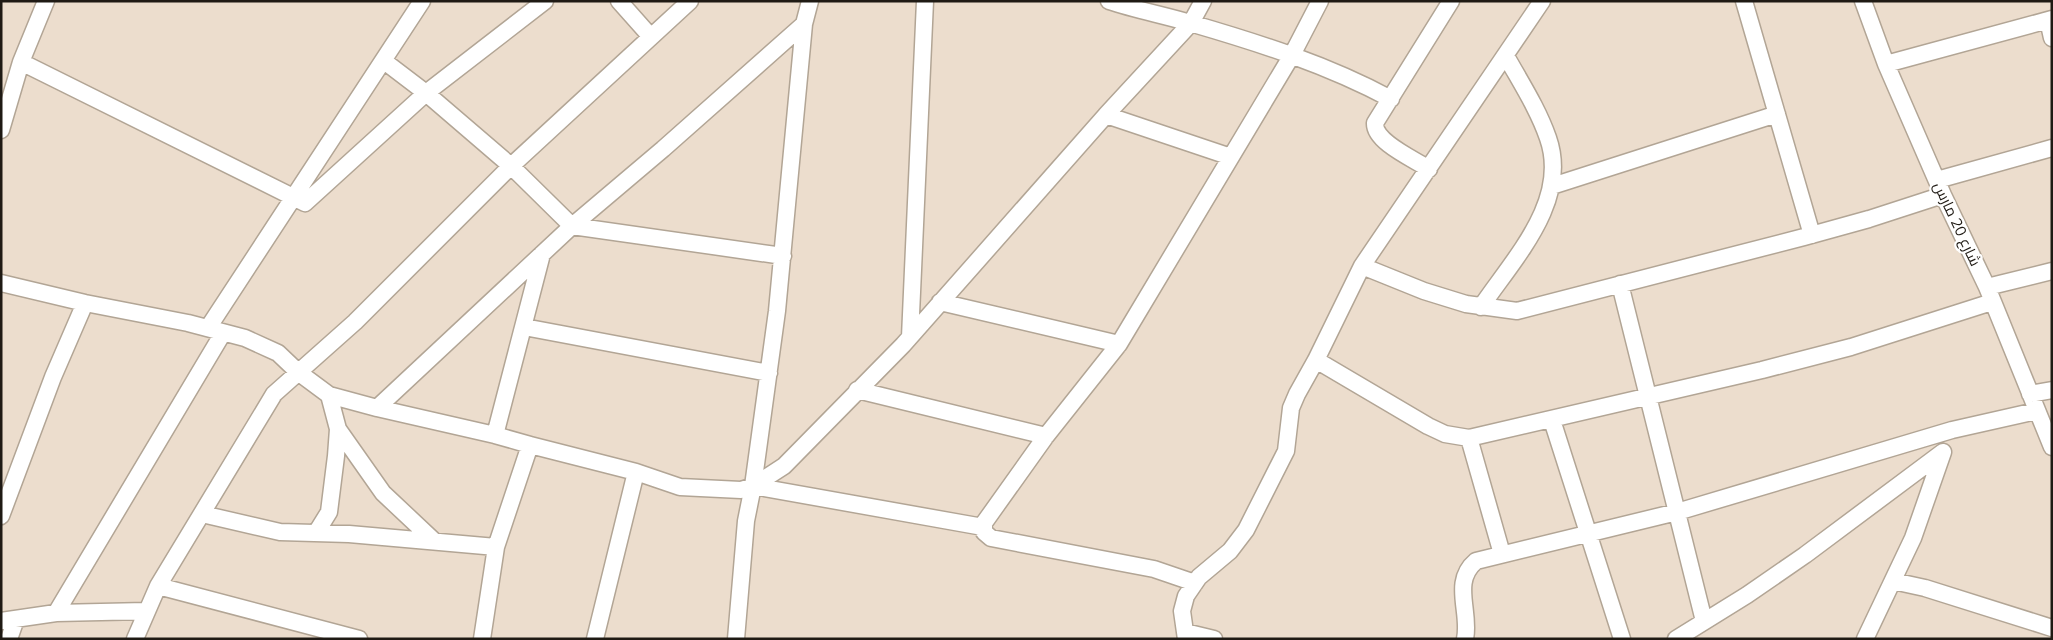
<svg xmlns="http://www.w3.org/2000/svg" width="2053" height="640" font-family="'Nunito Sans',Cairo,sans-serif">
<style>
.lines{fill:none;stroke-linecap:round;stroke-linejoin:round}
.minor-casing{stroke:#b2a595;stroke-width:19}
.minor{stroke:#fff;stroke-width:16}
.labels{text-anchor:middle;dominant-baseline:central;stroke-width:4.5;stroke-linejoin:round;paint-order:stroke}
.street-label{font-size:15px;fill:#1f1a14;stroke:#fff}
</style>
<rect width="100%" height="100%" fill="#ecddcd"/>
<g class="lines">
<g class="minor-casing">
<path id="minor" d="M 619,1 L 651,37
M 1109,1 C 1136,10 1163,15 1190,23 C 1259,43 1328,65 1391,99
M 1744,1 L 1812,235
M 1863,1 L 1886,64 L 1943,195 L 1987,287 L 2052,447
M 2048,20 L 2052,38
M 384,61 L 426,93 L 511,166 L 572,226 L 783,256
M 21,62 L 305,203 L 426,93 L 545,1
M 1886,64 L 2052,19
M 1106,115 L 1231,157
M 1,130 L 21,62 L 46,1
M 1429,169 C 1414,159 1374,142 1375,123 L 1451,1
M 1937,180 L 2052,148
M 1552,186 L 1777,114
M 1362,266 L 1424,291 L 1466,304 L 1517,311 L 1804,237 L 1869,219 L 1943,195
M 1,283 L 85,303 L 188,323 L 245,338 L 278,353 L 298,372 L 329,395 L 377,408 L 572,226 L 663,149 L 804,24
M 1620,284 L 1704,621
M 1987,287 L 2052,271
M 940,302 L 1119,344 L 1292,55 L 1320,1
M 1481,307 C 1514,258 1570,201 1548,138 C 1538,109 1521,83 1506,56
M 524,327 L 769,373
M 208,328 L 422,1
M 910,337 L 925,1
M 1119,344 L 1046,436 L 984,523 L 984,532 L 991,538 L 1154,569 L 1195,583
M 1316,360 L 1428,426 L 1445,434 L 1469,438 L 1762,370 L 1851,347 L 1992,302
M 857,390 L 1046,436
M 2030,394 L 2052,390
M 377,408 L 495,435 L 530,445 L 496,547 L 482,639
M 1552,420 L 1622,639
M 338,429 L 383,493 L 433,540
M 495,435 L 542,254
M 1469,438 L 1502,554
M 530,445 L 636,472 L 680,487 L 741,490 L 753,486 L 983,527
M 753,486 L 777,311 L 804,24 L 810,1
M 202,514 L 280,532 L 349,534 L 496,547
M 1,516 L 53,377 L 85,303
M 316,533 L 329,512 L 336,456 L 338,429 L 329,395
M 1893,581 L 1925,588 L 2052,628
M 158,586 L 359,639
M 56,613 L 223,333
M 1,621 L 56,613 L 146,611
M 1185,632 L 1214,639
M 9,639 L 16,619
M 135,639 L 158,586 L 274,394 L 355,322 L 511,166 L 690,1
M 595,639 L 636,472
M 736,639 L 746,521 L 753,486 L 784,466 L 903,345 L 1106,115 L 1191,23 L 1203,1
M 1186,639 L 1182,611 L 1186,596 L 1199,577 L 1230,551 L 1246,530 L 1286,451 L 1291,408 L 1297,394 L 1316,360 L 1362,266 L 1542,1
M 1465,639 C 1471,612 1451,582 1476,561 L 1677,512 L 1952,430 L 2036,411
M 1676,639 L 1747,595 L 1805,555 L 1943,452
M 1865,639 L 1913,538 L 1943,452"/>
</g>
<use href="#minor" class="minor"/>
</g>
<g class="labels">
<g class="street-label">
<text transform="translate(1957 224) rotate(65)">شارع 20 مارس</text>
</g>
</g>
<rect width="2053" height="640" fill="none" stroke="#1f1a14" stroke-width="5"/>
</svg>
